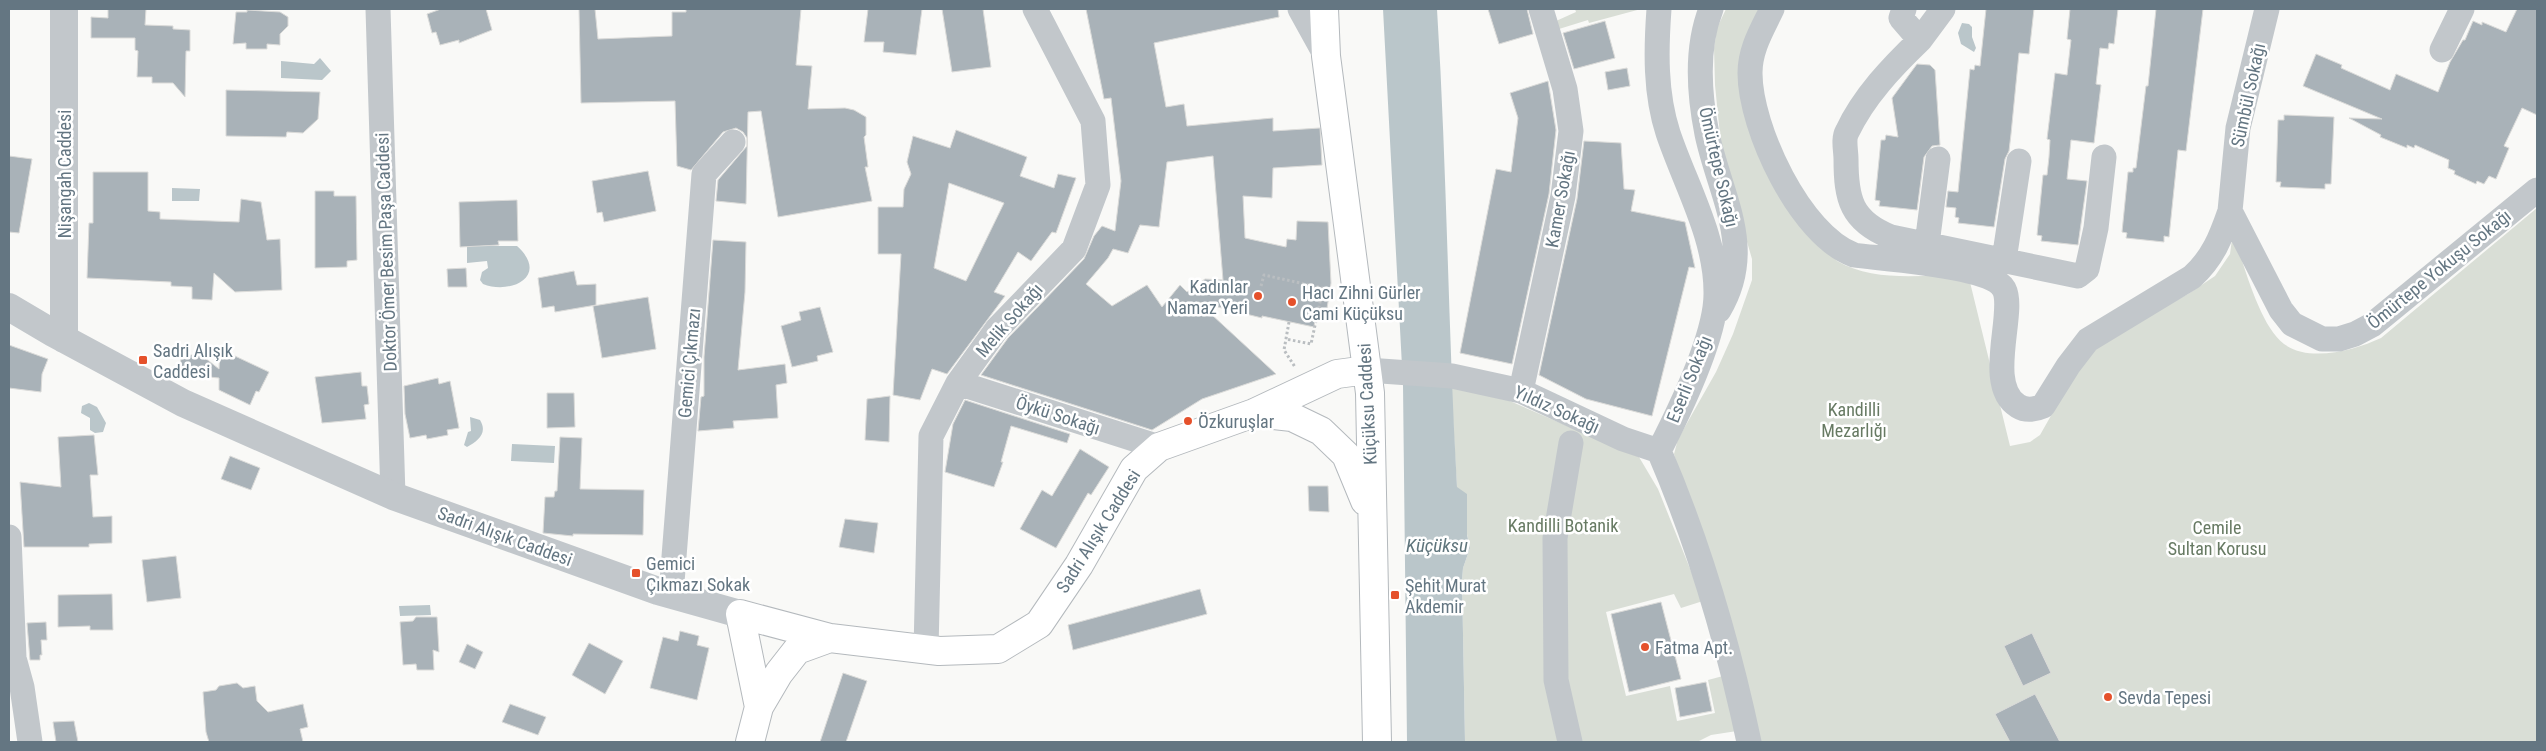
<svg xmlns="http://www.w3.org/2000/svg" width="2546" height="751" font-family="'Roboto Condensed',sans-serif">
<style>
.green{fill:#d9ded6}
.water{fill:#bac6ca}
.building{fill:#a9b2b8;stroke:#dbdbd9;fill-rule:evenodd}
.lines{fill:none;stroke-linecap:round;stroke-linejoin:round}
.primary-casing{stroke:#b4b9bd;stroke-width:30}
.path{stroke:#babec1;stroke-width:3;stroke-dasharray:2.5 2.5;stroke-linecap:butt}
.minor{stroke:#c2c7cb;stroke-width:25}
.tertiary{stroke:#c2c7cb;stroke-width:28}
.primary{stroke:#fff;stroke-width:28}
.poi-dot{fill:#e5512b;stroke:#fff;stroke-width:2}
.labels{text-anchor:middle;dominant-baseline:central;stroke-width:5;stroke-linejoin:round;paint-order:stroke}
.street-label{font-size:18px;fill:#647682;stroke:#fff}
.poi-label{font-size:18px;fill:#647682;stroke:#fff;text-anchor:start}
.park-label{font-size:18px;fill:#677a63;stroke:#fff}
.water-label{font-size:19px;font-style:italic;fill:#5f757c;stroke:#fff}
</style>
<rect width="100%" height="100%" fill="#f9f9f7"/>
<path class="green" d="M 1575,9 L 1641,9 L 1589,23 L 1588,20 L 1559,29 L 1556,21 L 1576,12 Z
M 1726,9 L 1761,9 L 1746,36 L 1778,193 L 1837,261 C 1875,283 1925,275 1968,274 L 2010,446 L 2030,442 L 2040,435 L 2086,354 L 2134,323 L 2188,294 L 2215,276 L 2230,254 L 2233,232 C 2243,262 2259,325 2284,344 C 2310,363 2355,350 2381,338 L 2537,208 L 2537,742 L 1756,742 L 1674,454 L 1678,439 L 1716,372 L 1733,334 L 1752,280 L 1752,259 L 1722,155 L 1715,85 L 1714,48 L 1717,28 Z
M 1451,385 L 1496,395 L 1639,457 L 1658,489 L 1703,601 L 1681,608 L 1674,594 L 1606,612 L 1626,696 L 1670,686 L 1677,721 L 1715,713 L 1708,680 L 1723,676 L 1737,731 L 1711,735 L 1697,742 L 1465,742 L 1462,580 L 1463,568 L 1470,548 L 1457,488 Z"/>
<path class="water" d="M 1383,9 L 1437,9 C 1447,168 1448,328 1457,487 L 1467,494 L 1467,535 L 1470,548 L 1463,568 L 1462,580 L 1465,742 L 1407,742 L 1403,385 Z
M 1962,23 L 1969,24 L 1972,27 L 1972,37 L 1976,48 L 1974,52 L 1961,44 L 1958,33 Z
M 320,58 L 331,71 L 322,80 L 281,78 L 281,61 L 314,64 Z
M 172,188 L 200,189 L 199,201 L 172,201 Z
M 467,246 L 517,246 C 550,276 511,295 483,284 L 480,280 L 482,272 L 488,268 L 487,261 L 467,263 Z
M 89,403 L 97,407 L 106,423 L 103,432 L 95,433 L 90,430 L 90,418 L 81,413 L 82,406 Z
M 470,417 L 480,420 C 488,433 478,441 467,447 L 464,445 L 468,432 L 471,431 Z
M 512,444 L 555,446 L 554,463 L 511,461 Z
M 430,605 L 431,615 L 400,616 L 399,606 Z"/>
<path class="building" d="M 108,9 L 146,9 L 145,25 L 173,26 L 173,29 L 190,30 L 190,51 L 186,51 L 185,97 L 173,83 L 152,83 L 152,77 L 137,77 L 138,51 L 135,50 L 135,38 L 91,38 L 91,17 L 108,18 Z
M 441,9 L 486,9 L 492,30 L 459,43 L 459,40 L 440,45 L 436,32 L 432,33 L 427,14 Z
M 579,9 L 595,9 L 598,39 L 672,36 L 672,12 L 686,12 L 686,9 L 801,9 L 796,65 L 812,66 L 808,109 L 845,108 L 854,110 L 866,117 L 866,135 L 864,137 L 868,167 L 865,167 L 872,201 L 778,217 L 761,111 L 748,112 L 746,204 L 716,201 L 718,180 L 747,146 L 747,138 L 743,132 L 736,128 L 723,132 L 691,170 L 677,166 L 675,101 L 581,103 Z
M 868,9 L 922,9 L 916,55 L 883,52 L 884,42 L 864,42 Z
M 942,9 L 983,9 L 991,67 L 952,72 Z
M 1086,9 L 1278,9 L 1279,17 L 1154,43 L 1166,107 L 1184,104 L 1187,126 L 1273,118 L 1273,131 L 1320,128 L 1322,165 L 1273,168 L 1272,198 L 1243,196 L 1245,238 L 1286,247 L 1287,239 L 1296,240 L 1297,221 L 1328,222 L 1331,283 L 1325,321 L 1315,319 L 1314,327 L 1262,316 L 1262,318 L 1198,302 L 1276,374 L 1202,399 L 1152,430 L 981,375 L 1008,338 L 1084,259 L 1094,236 L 1102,226 L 1115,231 L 1121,181 L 1111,98 L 1104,99 ZM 1213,156 L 1223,280 L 1205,279 L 1187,292 L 1180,285 L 1162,307 L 1147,285 L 1112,306 L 1086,284 L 1108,258 L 1113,249 L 1128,253 L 1140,225 L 1159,227 L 1167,162 Z
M 1488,9 L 1527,9 L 1533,34 L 1499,44 Z
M 1986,9 L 2034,9 L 2029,54 L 2019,53 L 2011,134 L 2009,151 L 2005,159 L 1994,227 L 1958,223 L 1959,218 L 1955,217 L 1956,208 L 1946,207 L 1948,191 L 1958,192 L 1970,69 L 1974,70 L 1975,65 L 1980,66 Z
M 2070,9 L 2118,9 L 2114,44 L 2109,43 L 2108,49 L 2100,48 L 2096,84 L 2101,85 L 2094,143 L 2071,140 L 2067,179 L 2087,181 L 2078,245 L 2041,241 L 2042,236 L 2037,235 L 2043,175 L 2047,175 L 2049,157 L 2050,140 L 2047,139 L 2055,73 L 2067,75 L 2071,40 L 2067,39 Z
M 2156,9 L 2203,9 L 2186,151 L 2178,150 L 2169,237 L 2164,236 L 2164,242 L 2126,238 L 2127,233 L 2122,232 L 2128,172 L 2133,172 L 2133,168 L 2136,168 L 2146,86 L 2148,86 Z
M 2517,9 L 2537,9 L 2537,115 L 2522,108 L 2504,146 L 2509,148 L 2496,179 L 2489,176 L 2484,184 L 2477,181 L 2476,184 L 2454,174 L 2455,171 L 2448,168 L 2449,160 L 2415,145 L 2414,148 L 2407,145 L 2407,148 L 2380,137 L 2381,135 L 2349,118 L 2382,119 L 2303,86 L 2316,54 L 2342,65 L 2341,68 L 2390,90 L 2396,74 L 2438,92 L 2450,62 L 2463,40 L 2465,40 L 2473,21 L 2482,25 L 2482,22 L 2506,32 Z
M 247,10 L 280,12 L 288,17 L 288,26 L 280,34 L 280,45 L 267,44 L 267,49 L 246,49 L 246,43 L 233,44 L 236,12 L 247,12 Z
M 1605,21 L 1615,58 L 1574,69 L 1563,33 Z
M 1917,64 L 1930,65 L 1935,70 L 1940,145 L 1932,146 L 1924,157 L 1917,210 L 1879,206 L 1880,201 L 1875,200 L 1881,140 L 1885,140 L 1886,135 L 1898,137 L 1892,98 Z
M 1627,68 L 1630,86 L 1608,90 L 1605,72 Z
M 1548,81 L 1556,130 L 1549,194 L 1512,364 L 1460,353 L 1496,169 L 1511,172 L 1518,118 L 1510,93 Z
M 226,90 L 320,92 L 318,119 L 303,133 L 287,132 L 286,137 L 226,136 Z
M 2284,115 L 2334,117 L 2331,184 L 2325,184 L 2325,189 L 2280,187 L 2281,182 L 2276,182 L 2278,120 L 2284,120 Z
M 956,130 L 1027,157 L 1020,176 L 1054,188 L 1058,174 L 1076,178 L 1056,233 L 1052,232 L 1031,261 L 1018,252 L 994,292 L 1005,296 L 947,374 L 932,369 L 920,400 L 893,395 L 901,254 L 878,254 L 878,207 L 903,207 L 904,189 L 911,174 L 907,162 L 913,136 L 950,148 ZM 949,183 L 1004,203 L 966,281 L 934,268 Z
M 1584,141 L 1621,143 L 1624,189 L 1635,190 L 1631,211 L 1685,222 L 1695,268 L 1689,267 L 1652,416 L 1586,399 L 1539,375 L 1577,199 Z
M 9,156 L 32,159 L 19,233 L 9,232 Z
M 648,171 L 656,211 L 604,222 L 602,212 L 597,213 L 592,181 Z
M 93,172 L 148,172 L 148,211 L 160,212 L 160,219 L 239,222 L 241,199 L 261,202 L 267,240 L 280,239 L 282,290 L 235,292 L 214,273 L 212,300 L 192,299 L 192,287 L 171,286 L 171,282 L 87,278 L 89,223 L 93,223 Z
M 315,191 L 334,191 L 334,196 L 356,196 L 357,260 L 347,261 L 347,267 L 315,268 Z
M 517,200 L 518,241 L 498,241 L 499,245 L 460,247 L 459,202 Z
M 713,240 L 746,242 L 745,292 L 738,370 L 785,364 L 787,383 L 776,385 L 778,418 L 733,421 L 734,428 L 698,431 L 701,397 L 704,396 L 704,357 Z
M 466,268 L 467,287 L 448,287 L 447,269 Z
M 574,271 L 577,285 L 596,284 L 596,305 L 555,312 L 554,306 L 542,308 L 538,278 Z
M 648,297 L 656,349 L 602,358 L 593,306 Z
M 820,307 L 833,352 L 817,356 L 818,361 L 792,367 L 781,326 L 801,320 L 799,312 Z
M 9,345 L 48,359 L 42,374 L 41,392 L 9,388 Z
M 220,349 L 269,372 L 259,392 L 256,391 L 250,405 L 219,390 L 219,378 L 180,374 L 181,355 L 195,355 L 195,350 L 219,369 Z
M 361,372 L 362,386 L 367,386 L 369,404 L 364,405 L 366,419 L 322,423 L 315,377 Z
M 438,378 L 439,384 L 450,381 L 459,428 L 447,430 L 448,435 L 427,439 L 426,435 L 410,438 L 405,414 L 404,386 Z
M 547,393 L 574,393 L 575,427 L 547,428 Z
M 890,396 L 889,442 L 865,440 L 867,399 Z
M 965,400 L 1070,434 L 1067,443 L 1011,426 L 1001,462 L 1003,462 L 994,487 L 945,472 L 953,424 Z
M 94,435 L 98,475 L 90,475 L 93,517 L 112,516 L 112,543 L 89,544 L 89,547 L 24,547 L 20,482 L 61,487 L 58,437 Z
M 560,437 L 582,438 L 580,489 L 644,490 L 643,535 L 573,534 L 573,536 L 543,533 L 545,497 L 554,497 L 555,491 L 557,491 Z
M 1080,449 L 1109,467 L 1091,495 L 1088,493 L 1056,548 L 1020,529 L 1042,490 L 1052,496 Z
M 230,456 L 260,468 L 251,490 L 221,479 Z
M 1308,486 L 1328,486 L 1329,512 L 1309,511 Z
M 845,519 L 878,523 L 874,553 L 839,547 Z
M 176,556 L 181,598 L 147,602 L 142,560 Z
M 1200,589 L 1207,614 L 1073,650 L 1068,625 Z
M 112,594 L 113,630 L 90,630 L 90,626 L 58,627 L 58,595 Z
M 1661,602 L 1681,679 L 1629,692 L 1611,614 Z
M 416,617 L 437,617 L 439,652 L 433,650 L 434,670 L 417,670 L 416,664 L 403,665 L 400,622 L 413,621 Z
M 46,622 L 47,640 L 41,640 L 42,655 L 40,655 L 40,660 L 30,660 L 27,623 Z
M 680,631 L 699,636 L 697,645 L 709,648 L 697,700 L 650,688 L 663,637 L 678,641 Z
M 2032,633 L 2051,673 L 2023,686 L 2004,646 Z
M 589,643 L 623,661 L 605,694 L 572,675 Z
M 467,644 L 483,652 L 475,669 L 459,662 Z
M 843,673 L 867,681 L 846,742 L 820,742 Z
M 1706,682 L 1712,711 L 1680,717 L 1675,688 Z
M 237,683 L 243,688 L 255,686 L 257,701 L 268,712 L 303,704 L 308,727 L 300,729 L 303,742 L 209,742 L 206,732 L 203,692 L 216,690 L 219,686 Z
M 2035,694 L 2060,742 L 2010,742 L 1995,714 Z
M 510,704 L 546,717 L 538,735 L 502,722 Z
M 74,721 L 78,742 L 56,742 L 53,722 Z"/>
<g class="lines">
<g class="primary-casing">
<path id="primary" d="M 1324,9 L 1326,56 L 1370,393 L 1377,742
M 1254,413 L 1292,417 L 1321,431 L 1346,455 L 1365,501
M 759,707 L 740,614 L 830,638 L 939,651 L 998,649 L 1039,624 L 1079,565 L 1134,469 L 1159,447 L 1254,413 L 1337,374 L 1367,370
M 750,742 L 759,707 L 779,673 L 797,650 L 830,638"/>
</g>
<path class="path" d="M 1261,286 L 1264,275 L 1323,288 L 1311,344 L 1286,339
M 1289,322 L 1284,350 L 1295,367"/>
<path class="minor" d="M 378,9 L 393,496
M 1300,9 L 1326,56
M 1659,9 C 1656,50 1655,93 1668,133 C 1685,184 1716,237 1716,292 C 1717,335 1679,412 1659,451 C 1699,544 1728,643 1749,742
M 1711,9 C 1696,47 1699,94 1707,134 C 1720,196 1756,248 1719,310
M 1772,9 C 1762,30 1750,49 1750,73 C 1750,128 1800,235 1854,255 C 1882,259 1991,265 2004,289 C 2016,312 1984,385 2018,406 C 2026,411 2034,410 2043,406 L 2068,366 L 2088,340 L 2192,277 C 2213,258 2221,237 2230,211 L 2281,310 L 2292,324 L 2322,339 L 2339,339 L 2355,334 L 2372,325 L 2537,190
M 1904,9 L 1901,18 L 1920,40 L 1943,9
M 1920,40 C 1892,67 1864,96 1847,132 C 1843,139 1846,151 1846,159 C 1846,199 1851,221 1891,237 L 2078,276 L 2087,269 L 2096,228 L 2104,157
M 2442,50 L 2462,9
M 2230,211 L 2238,128 L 2267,9
M 1927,244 L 1938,159
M 2004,260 L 2019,161
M 1367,370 L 1452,376 L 1521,391 L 1623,439 L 1659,451
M 958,383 L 1159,447
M 1521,391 L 1563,196 L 1571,131 L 1565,89 L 1541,9
M 9,537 L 14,658 L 22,687 L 30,742
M 671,595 L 704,174 L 733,142
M 926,650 L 931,436 L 958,383 L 997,329 L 1074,249 L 1098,185 L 1093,121 L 1035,9
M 1570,742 L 1556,680 L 1555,538 L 1571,443"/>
<path class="tertiary" d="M 64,9 L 64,339
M 9,307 L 53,333 L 183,403 L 393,496 L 658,591 L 740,614"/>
<use href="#primary" class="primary"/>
</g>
<g class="poi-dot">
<circle cx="1258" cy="296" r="5"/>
<circle cx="1292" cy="302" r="5"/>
<rect x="138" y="355" width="10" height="10" rx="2.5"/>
<circle cx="1188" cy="421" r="5"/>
<rect x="631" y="568" width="10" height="10" rx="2.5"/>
<rect x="1390" y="590" width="10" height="10" rx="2.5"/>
<circle cx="1645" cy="647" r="5"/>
<circle cx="2108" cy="697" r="5"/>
</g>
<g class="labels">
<g class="street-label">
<text transform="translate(2248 95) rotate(-78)">Sümbül Sokağı</text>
<text transform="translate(1719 167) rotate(77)">Ömürtepe Sokağı</text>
<text transform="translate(64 174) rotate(-90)">Nişangah Caddesi</text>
<text transform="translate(1560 199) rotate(-80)">Kamer Sokağı</text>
<text transform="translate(386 252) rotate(-92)">Doktor Ömer Besim Paşa Caddesi</text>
<text transform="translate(2439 269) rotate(-39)">Ömürtepe Yokuşu Sokağı</text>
<text transform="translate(1009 320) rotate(-49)">Melik Sokağı</text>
<text transform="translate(689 363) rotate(-85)">Gemici Çıkmazı</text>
<text transform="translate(1689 379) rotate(-68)">Eserli Sokağı</text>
<text transform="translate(1367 404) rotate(-93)">Küçüksu Caddesi</text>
<text transform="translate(1557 409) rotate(24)">Yıldız Sokağı</text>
<text transform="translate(1058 415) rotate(18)">Öykü Sokağı</text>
<text transform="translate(1098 531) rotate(-58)">Sadri Alışık Caddesi</text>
<text transform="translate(505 536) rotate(20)">Sadri Alışık Caddesi</text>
</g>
<g class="poi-label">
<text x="1248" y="286" text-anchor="end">Kadınlar<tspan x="1248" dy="21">Namaz Yeri</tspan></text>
<text x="1302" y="292">Hacı Zihni Gürler<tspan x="1302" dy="21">Cami Küçüksu</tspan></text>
<text x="153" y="350">Sadri Alışık<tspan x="153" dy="21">Caddesi</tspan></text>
<text x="1198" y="421">Özkuruşlar</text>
<text x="646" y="563">Gemici<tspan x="646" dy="21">Çıkmazı Sokak</tspan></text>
<text x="1405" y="585">Şehit Murat<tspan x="1405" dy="21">Akdemir</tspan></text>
<text x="1655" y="647">Fatma Apt.</text>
<text x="2118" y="697">Sevda Tepesi</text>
</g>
<g class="park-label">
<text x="1854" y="409">Kandilli<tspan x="1854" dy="21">Mezarlığı</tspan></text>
<text x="1563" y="525">Kandilli Botanik</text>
<text x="2217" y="527">Cemile<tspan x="2217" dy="21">Sultan Korusu</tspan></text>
</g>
<g class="water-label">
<text x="1437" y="545">Küçüksu</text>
</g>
</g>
<rect width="2546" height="751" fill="none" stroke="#647682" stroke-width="20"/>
</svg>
